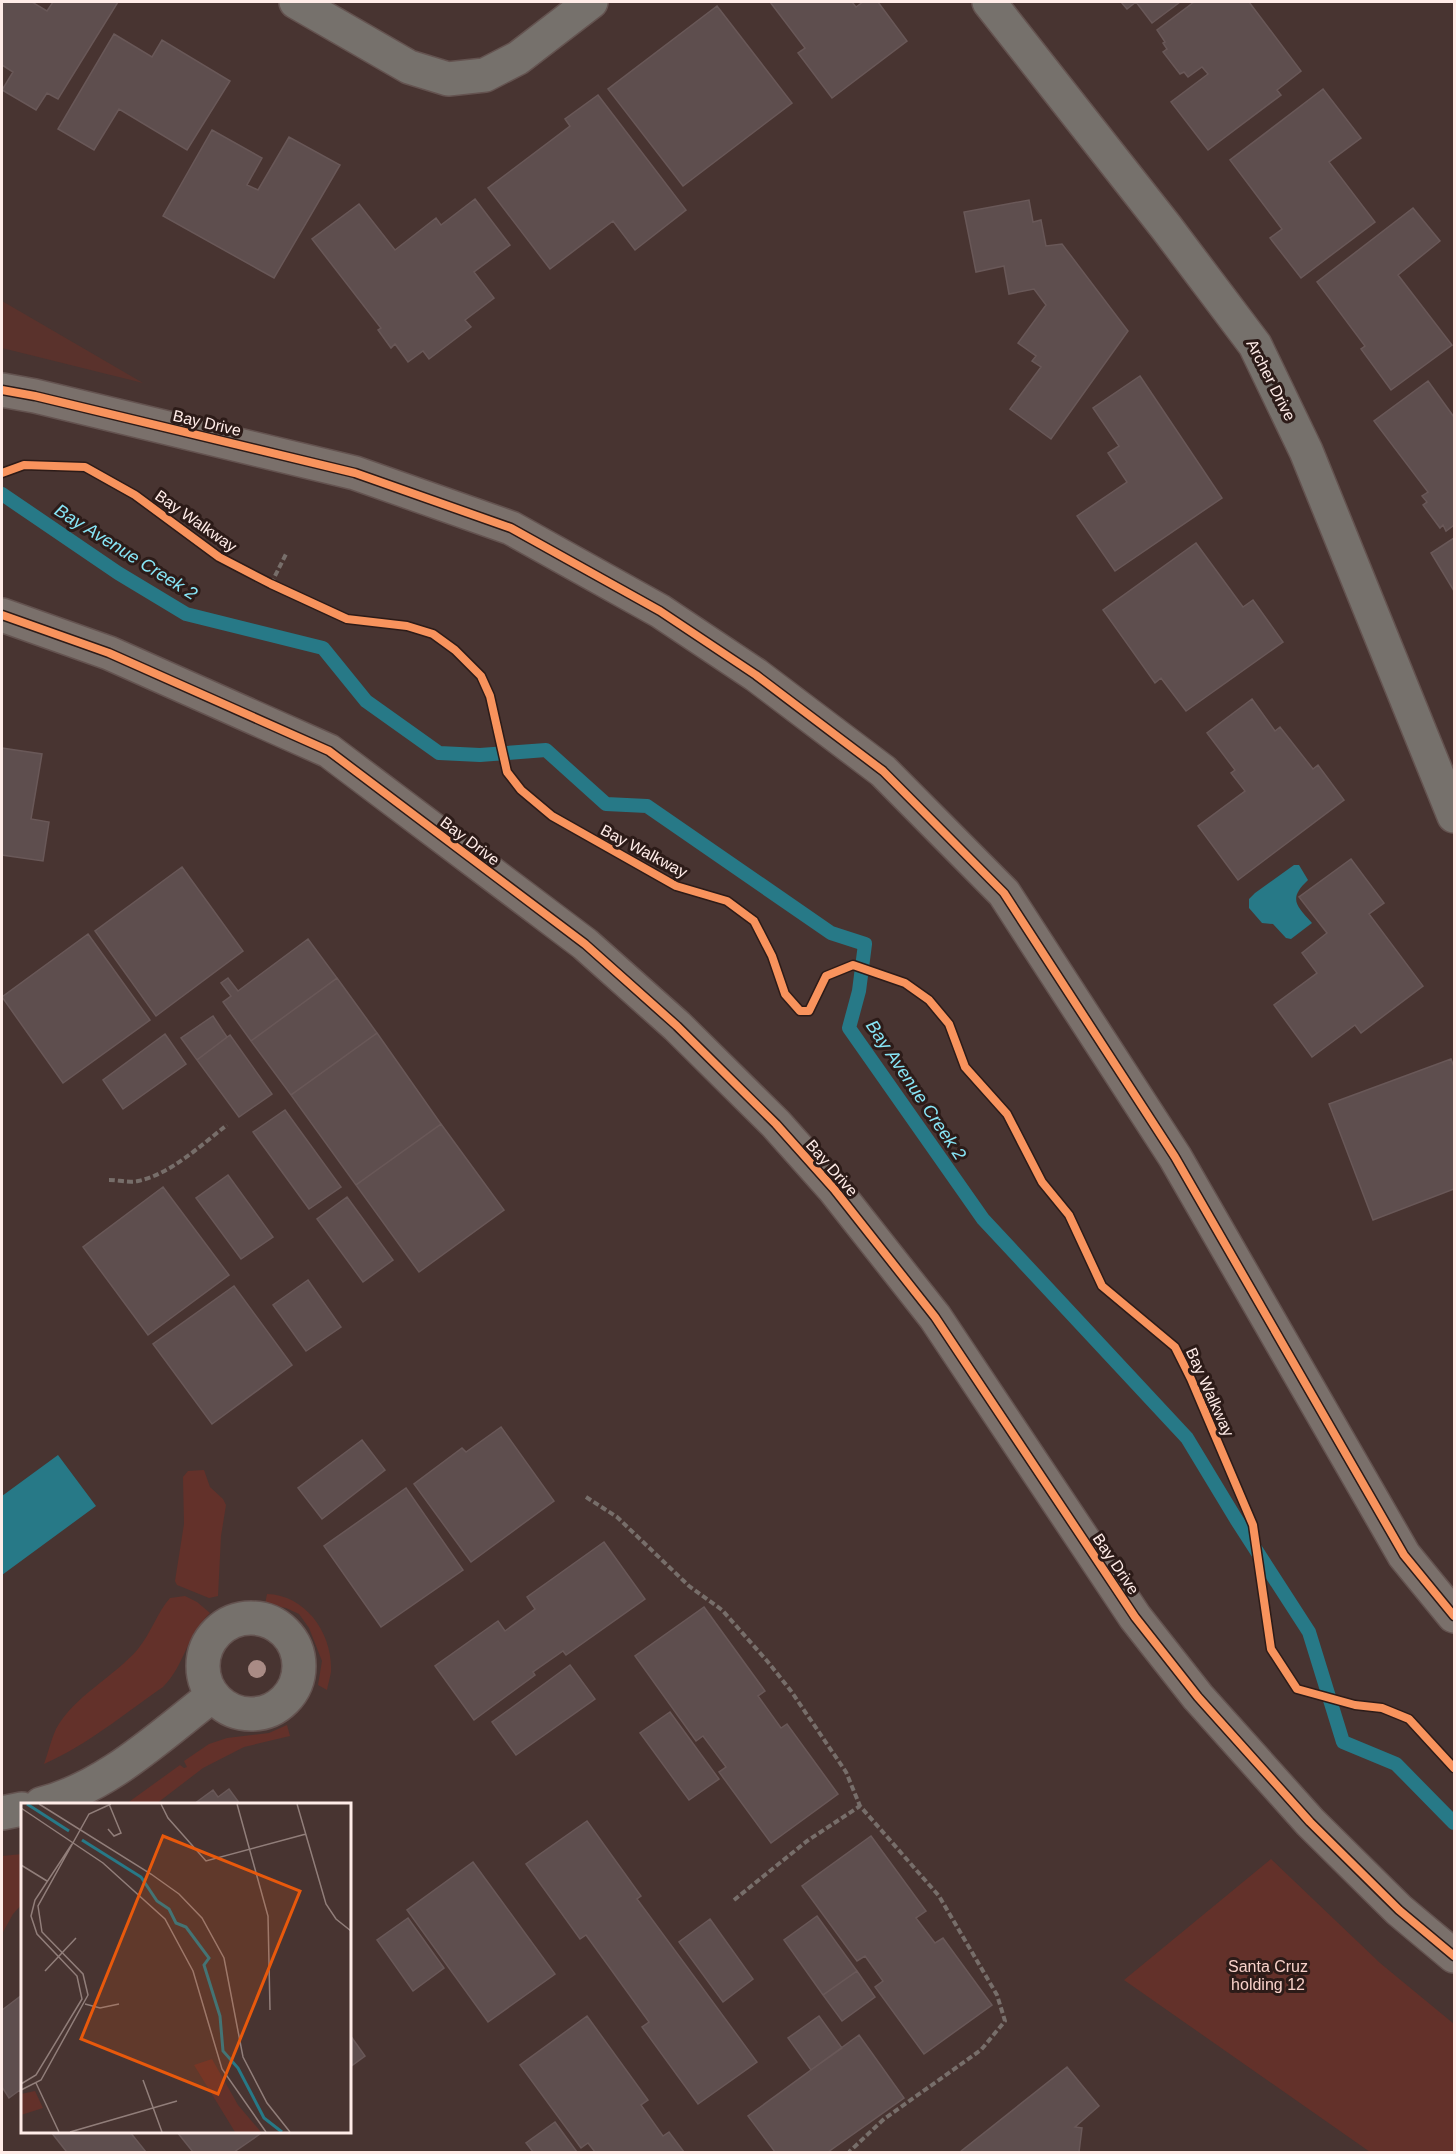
<svg xmlns="http://www.w3.org/2000/svg" width="1456" height="2154" font-family="Arial,sans-serif">
<style>
.built{fill:#5a322c}
.green{fill:#63312a}
.water{fill:#277987}
.lines{fill:none;stroke-linecap:round;stroke-linejoin:round}
.stream{stroke:#277987;stroke-width:14}
.building{fill:#5e4e4e;stroke:#695858;stroke-width:1.5}
.minor-casing{stroke:#645350;stroke-width:36}
.major-casing{stroke:#645350;stroke-width:36}
.path{stroke:#776e6a;stroke-width:4;stroke-dasharray:6 3;stroke-linecap:butt}
.minor{stroke:#76716c;stroke-width:33}
.major{stroke:#7a706b;stroke-width:33}
.cycleway-casing{stroke:#2c1b18;stroke-width:11}
.cycleway{stroke:#f8935d;stroke-width:8}
.tree{fill:#a98b85}
.labels{text-anchor:middle;dominant-baseline:central;stroke-width:6;stroke-linejoin:round;paint-order:stroke}
.street-label{font-size:16px;fill:#ffece8;stroke:#2c1b18}
.park-label{font-size:16px;fill:#f9d2ca;stroke:#2c1b18}
.water-label{font-size:18px;font-style:italic;fill:#88e6f7;stroke:#2c1b18}
.inset-river{fill:none;stroke:#277987;stroke-width:3}
.inset-road{fill:none;stroke:#917e7a;stroke-width:1.5}
.view{fill:#e8590c;fill-opacity:0.15;stroke:#e8590c;stroke-width:3}
.inset-edge{fill:none;stroke:#ffece8;stroke-width:3}
</style>
<rect width="100%" height="100%" fill="#483431"/>
<path class="built" d="M 2,301 L 143,383 L 2,348 Z"/>
<path class="green" d="M 204,1470 L 210,1487 L 223,1499 L 226,1505 L 221,1536 L 218,1596 L 209,1598 L 177,1585 L 175,1581 L 184,1524 L 183,1477 L 188,1471 Z
M 267,1594 C 306,1595 333,1634 331,1672 C 330,1678 328,1684 327,1690 L 318,1685 L 322,1661 L 309,1628 L 299,1614 L 286,1608 L 265,1604 Z
M 185,1596 L 197,1602 L 210,1613 C 186,1636 185,1665 163,1687 C 124,1714 87,1745 44,1764 C 48,1753 51,1740 56,1729 C 74,1696 114,1677 138,1649 C 151,1633 157,1613 170,1598 Z
M 287,1725 L 290,1736 L 244,1747 L 203,1768 L 156,1804 L 126,1804 L 180,1765 L 184,1768 L 187,1767 L 184,1761 L 209,1744 L 227,1738 L 269,1733 Z
M 22,1854 L 22,1904 L 13,1914 L 2,1934 L 2,1856 Z
M 1271,1859 L 1380,1963 L 1454,2024 L 1454,2152 L 1370,2152 L 1124,1980 Z"/>
<path class="water" d="M 1294,865 L 1299,865 L 1308,880 C 1288,899 1296,905 1312,923 L 1291,939 L 1286,938 L 1273,924 L 1262,923 L 1249,908 L 1249,899 L 1255,893 Z
M 58,1455 L 96,1506 L 2,1575 L 2,1496 Z"/>
<g class="lines">
<path class="stream" d="M 2,494 L 118,573 L 186,614 L 323,648 L 366,701 L 439,753 L 480,755 L 546,750 L 606,804 L 647,806 L 831,933 L 865,944 L 859,991 L 849,1028 L 983,1219 L 1187,1438 L 1236,1519 L 1309,1632 L 1343,1742 L 1396,1764 L 1454,1823"/>
</g>
<path class="building" d="M 2,2 L 32,2 L 47,11 L 53,2 L 118,2 L 58,99 L 47,93 L 36,110 L 2,90 L 13,72 L 2,65 Z
M 770,2 L 852,2 L 856,7 L 863,2 L 878,2 L 907,41 L 832,98 L 798,53 L 805,48 Z
M 1121,2 L 1180,2 L 1152,23 L 1136,2 L 1127,9 Z
M 1194,2 L 1249,2 L 1301,71 L 1277,90 L 1281,95 L 1208,150 L 1171,102 L 1208,74 L 1202,67 L 1188,77 L 1184,72 L 1180,74 L 1163,52 L 1167,49 L 1163,43 L 1165,42 L 1157,30 Z
M 717,6 L 792,103 L 683,186 L 608,89 Z
M 114,34 L 152,57 L 162,40 L 230,81 L 187,150 L 119,109 L 94,150 L 58,129 Z
M 1323,89 L 1361,138 L 1329,162 L 1375,222 L 1301,278 L 1270,238 L 1282,229 L 1230,160 Z
M 598,95 L 686,210 L 635,250 L 613,221 L 550,269 L 488,188 L 570,126 L 565,119 Z
M 212,130 L 262,158 L 247,185 L 258,190 L 289,137 L 340,165 L 274,278 L 163,216 Z
M 475,199 L 510,245 L 474,272 L 494,298 L 465,320 L 471,327 L 429,359 L 423,351 L 408,362 L 395,344 L 391,348 L 378,330 L 381,328 L 312,239 L 359,204 L 395,250 L 436,218 L 441,225 Z
M 1029,200 L 1033,222 L 1041,220 L 1046,246 L 1062,244 L 1128,331 L 1051,439 L 1010,409 L 1041,367 L 1032,361 L 1036,356 L 1018,343 L 1046,305 L 1034,289 L 1009,294 L 1004,266 L 976,272 L 964,212 Z
M 1413,208 L 1440,241 L 1398,275 L 1452,345 L 1391,390 L 1361,349 L 1365,346 L 1317,282 Z
M 1140,376 L 1222,498 L 1115,571 L 1077,516 L 1127,482 L 1108,453 L 1119,446 L 1093,408 Z
M 1428,381 L 1454,417 L 1454,525 L 1446,531 L 1443,525 L 1440,528 L 1423,505 L 1427,502 L 1422,496 L 1428,492 L 1374,421 Z
M 1454,538 L 1454,591 L 1431,553 Z
M 1196,543 L 1243,607 L 1253,600 L 1283,642 L 1186,711 L 1161,678 L 1155,683 L 1103,610 Z
M 1252,699 L 1275,731 L 1280,727 L 1313,769 L 1318,765 L 1344,800 L 1238,880 L 1198,826 L 1245,791 L 1231,773 L 1235,770 L 1207,733 Z
M 2,748 L 42,754 L 31,819 L 49,822 L 43,861 L 2,855 Z
M 1351,859 L 1384,903 L 1369,914 L 1423,986 L 1361,1033 L 1355,1025 L 1312,1057 L 1274,1005 L 1317,973 L 1302,953 L 1327,933 L 1299,897 Z
M 182,867 L 243,951 L 156,1016 L 95,931 Z
M 88,934 L 150,1020 L 63,1083 L 2,997 Z
M 308,939 L 337,978 L 251,1041 L 223,1002 L 231,996 L 221,983 L 228,978 L 238,991 Z
M 337,978 L 377,1033 L 291,1095 L 251,1041 Z
M 213,1016 L 227,1037 L 197,1060 L 181,1038 Z
M 377,1033 L 441,1124 L 356,1185 L 291,1095 Z
M 165,1034 L 186,1064 L 123,1109 L 103,1080 Z
M 230,1035 L 272,1094 L 239,1117 L 197,1060 Z
M 1451,1059 L 1454,1067 L 1454,1189 L 1373,1220 L 1329,1104 Z
M 285,1110 L 341,1187 L 309,1209 L 253,1132 Z
M 441,1124 L 504,1210 L 419,1272 L 356,1185 Z
M 228,1175 L 273,1237 L 241,1259 L 196,1198 Z
M 163,1187 L 229,1275 L 148,1335 L 83,1247 Z
M 347,1197 L 393,1260 L 363,1282 L 317,1219 Z
M 308,1280 L 341,1327 L 306,1351 L 273,1305 Z
M 234,1286 L 292,1365 L 212,1424 L 153,1344 Z
M 501,1427 L 554,1501 L 471,1562 L 414,1484 L 462,1448 L 466,1452 Z
M 362,1440 L 385,1470 L 322,1519 L 298,1488 Z
M 406,1488 L 463,1570 L 381,1627 L 324,1546 Z
M 604,1542 L 645,1599 L 566,1655 L 563,1651 L 533,1672 L 535,1675 L 474,1720 L 435,1666 L 498,1621 L 505,1631 L 535,1609 L 527,1597 Z
M 704,1607 L 765,1691 L 758,1696 L 781,1728 L 787,1724 L 838,1794 L 771,1843 L 719,1772 L 726,1767 L 703,1736 L 696,1741 L 635,1656 Z
M 570,1665 L 595,1699 L 516,1755 L 492,1722 Z
M 670,1712 L 719,1779 L 689,1800 L 640,1733 Z
M 229,1789 L 240,1804 L 194,1804 L 213,1790 L 218,1797 Z
M 587,1821 L 641,1896 L 637,1899 L 757,2062 L 698,2104 L 642,2027 L 649,2022 L 586,1935 L 580,1939 L 526,1864 Z
M 871,1836 L 926,1911 L 916,1918 L 935,1943 L 943,1938 L 992,2005 L 924,2054 L 875,1987 L 883,1981 L 865,1956 L 857,1961 L 802,1886 Z
M 473,1862 L 555,1974 L 488,2022 L 407,1910 Z
M 817,1916 L 857,1971 L 823,1995 L 784,1940 Z
M 408,1918 L 444,1968 L 413,1991 L 377,1940 Z
M 710,1919 L 753,1979 L 723,2002 L 679,1942 Z
M 857,1971 L 875,1997 L 842,2021 L 823,1995 Z
M 22,1995 L 22,2093 L 20,2090 L 9,2098 L 2,2087 L 2,2010 Z
M 587,2016 L 648,2100 L 641,2105 L 663,2136 L 669,2132 L 684,2152 L 595,2152 L 588,2143 L 581,2148 L 520,2065 Z
M 819,2016 L 842,2048 L 811,2070 L 788,2038 Z
M 350,2035 L 365,2056 L 350,2067 Z
M 859,2035 L 904,2098 L 828,2152 L 775,2152 L 748,2116 Z
M 1067,2067 L 1099,2106 L 1075,2127 L 1082,2128 L 1079,2152 L 960,2152 Z
M 555,2122 L 577,2152 L 533,2152 L 526,2143 Z
M 51,2132 L 130,2132 L 146,2152 L 64,2152 L 66,2151 Z
M 177,2132 L 263,2132 L 234,2152 L 193,2152 Z"/>
<g class="lines">
<g class="minor-casing">
<path id="minor" d="M 296,2 L 409,67 L 448,79 L 485,75 L 518,58 L 591,2
M 989,2 L 1166,227 L 1255,345 L 1306,451 L 1454,816
M203 1666a48 48 0 1 1 96 0a48 48 0 1 1-96 0Z
M 41,1804 C 106,1788 160,1736 212,1696
M 2,1813 L 22,1809"/>
</g>
<g class="major-casing">
<path id="major" d="M 2,390 L 35,396 L 355,473 L 511,528 L 660,611 L 756,675 L 883,771 L 1004,893 L 1175,1157 L 1404,1555 L 1454,1616
M 2,615 L 109,653 L 329,751 L 585,944 L 677,1026 L 776,1124 L 834,1189 L 935,1317 L 1135,1617 L 1198,1697 L 1310,1822 L 1399,1910 L 1454,1956"/>
</g>
<path class="path" d="M 271,584 L 287,552
M 109,1180 C 118,1180 129,1183 138,1181 C 171,1174 201,1145 227,1125
M 586,1497 L 617,1517 L 689,1586 L 722,1610 L 768,1662 L 791,1691 L 846,1772 L 860,1806 L 939,1896 L 997,1995 L 1005,2021 L 981,2050 L 884,2119 L 849,2152
M 734,1900 L 807,1841 L 860,1806
M 266,2151 L 266,2152"/>
<use href="#minor" class="minor"/>
<use href="#major" class="major"/>
<g class="cycleway-casing">
<path id="cycleway" d="M 2,390 L 35,396 L 355,473 L 511,528 L 660,611 L 756,675 L 883,771 L 1004,893 L 1175,1157 L 1404,1555 L 1454,1616
M 2,473 L 24,465 L 85,467 L 135,495 L 219,557 L 271,584 L 347,619 L 407,626 L 433,634 L 455,650 L 481,676 L 490,696 L 507,772 L 521,790 L 552,816 L 676,886 L 727,901 L 754,921 L 772,956 L 785,994 L 800,1011 L 809,1011 L 826,976 L 853,965 L 905,983 L 929,1000 L 949,1024 L 965,1067 L 1007,1114 L 1042,1182 L 1069,1215 L 1102,1286 L 1175,1347 L 1191,1379 L 1253,1525 L 1271,1649 L 1297,1689 L 1355,1705 L 1382,1708 L 1409,1719 L 1454,1768
M 2,615 L 109,653 L 329,751 L 585,944 L 677,1026 L 776,1124 L 834,1189 L 935,1317 L 1135,1617 L 1198,1697 L 1310,1822 L 1399,1910 L 1454,1956"/>
</g>
<use href="#cycleway" class="cycleway"/>
</g>
<circle class="tree" cx="257" cy="1669" r="9"/>
<g class="labels">
<g class="street-label">
<text transform="translate(1271 380) rotate(63)">Archer Drive</text>
<text transform="translate(207 423) rotate(13)">Bay Drive</text>
<text transform="translate(196 521) rotate(35)">Bay Walkway</text>
<text transform="translate(470 841) rotate(37)">Bay Drive</text>
<text transform="translate(644 851) rotate(28)">Bay Walkway</text>
<text transform="translate(832 1168) rotate(49)">Bay Drive</text>
<text transform="translate(1210 1392) rotate(66)">Bay Walkway</text>
<text transform="translate(1116 1564) rotate(56)">Bay Drive</text>
</g>
<g class="park-label">
<text x="1268" y="1966">Santa Cruz<tspan x="1268" dy="18">holding 12</tspan></text>
</g>
<g class="water-label">
<text transform="translate(126 552) rotate(32)">Bay Avenue Creek 2</text>
<text transform="translate(916 1090) rotate(56)">Bay Avenue Creek 2</text>
</g>
</g>
<g transform="translate(21 1803)">
<rect width="330" height="330" fill="#483431"/>
<path d="M 191,256 L 217,302 L 240,329 L 214,329 L 173,262 ZM 14,288 L 22,305 L 0,312 L 0,291 Z" fill="#63312a"/>
<path class="inset-river" d="M 6,1 L 48,28M 61,37 L 120,74 L 136,98 L 148,106 L 155,120 L 165,124 L 188,155 L 183,162 L 199,213 L 202,248 L 217,265 L 243,315 L 261,329"/>
<path class="inset-road" d="M 18,1 L 130,71 L 158,91 L 181,115 L 203,155 L 222,254 L 246,300 L 269,329M 140,1 L 147,15 L 185,58 L 285,31M 216,1 L 247,113 L 249,207M 276,1 L 305,101 L 315,116 L 330,128M 0,5 L 82,60 L 144,116 L 172,168 L 201,266 L 245,329M 87,26 L 93,33 L 100,30 L 88,1M 0,62 L 26,78M 24,168 L 55,135M 64,201 L 79,205 L 98,201M 122,277 L 141,329M 15,280 L 38,329M 0,281 L 15,272 L 61,196 L 56,173 L 16,131 L 10,113 L 14,97 L 51,41M 0,287 L 20,277 L 67,192 L 62,171 L 21,129 L 17,103 L 68,11 L 90,1M 49,329 L 156,298"/>
<path class="view" d="M 142,33 L 279,88 L 197,291 L 60,236 Z"/>
<rect width="330" height="330" class="inset-edge"/>
</g>
<rect width="1456" height="2154" fill="none" stroke="#ffece8" stroke-width="6"/>
</svg>
